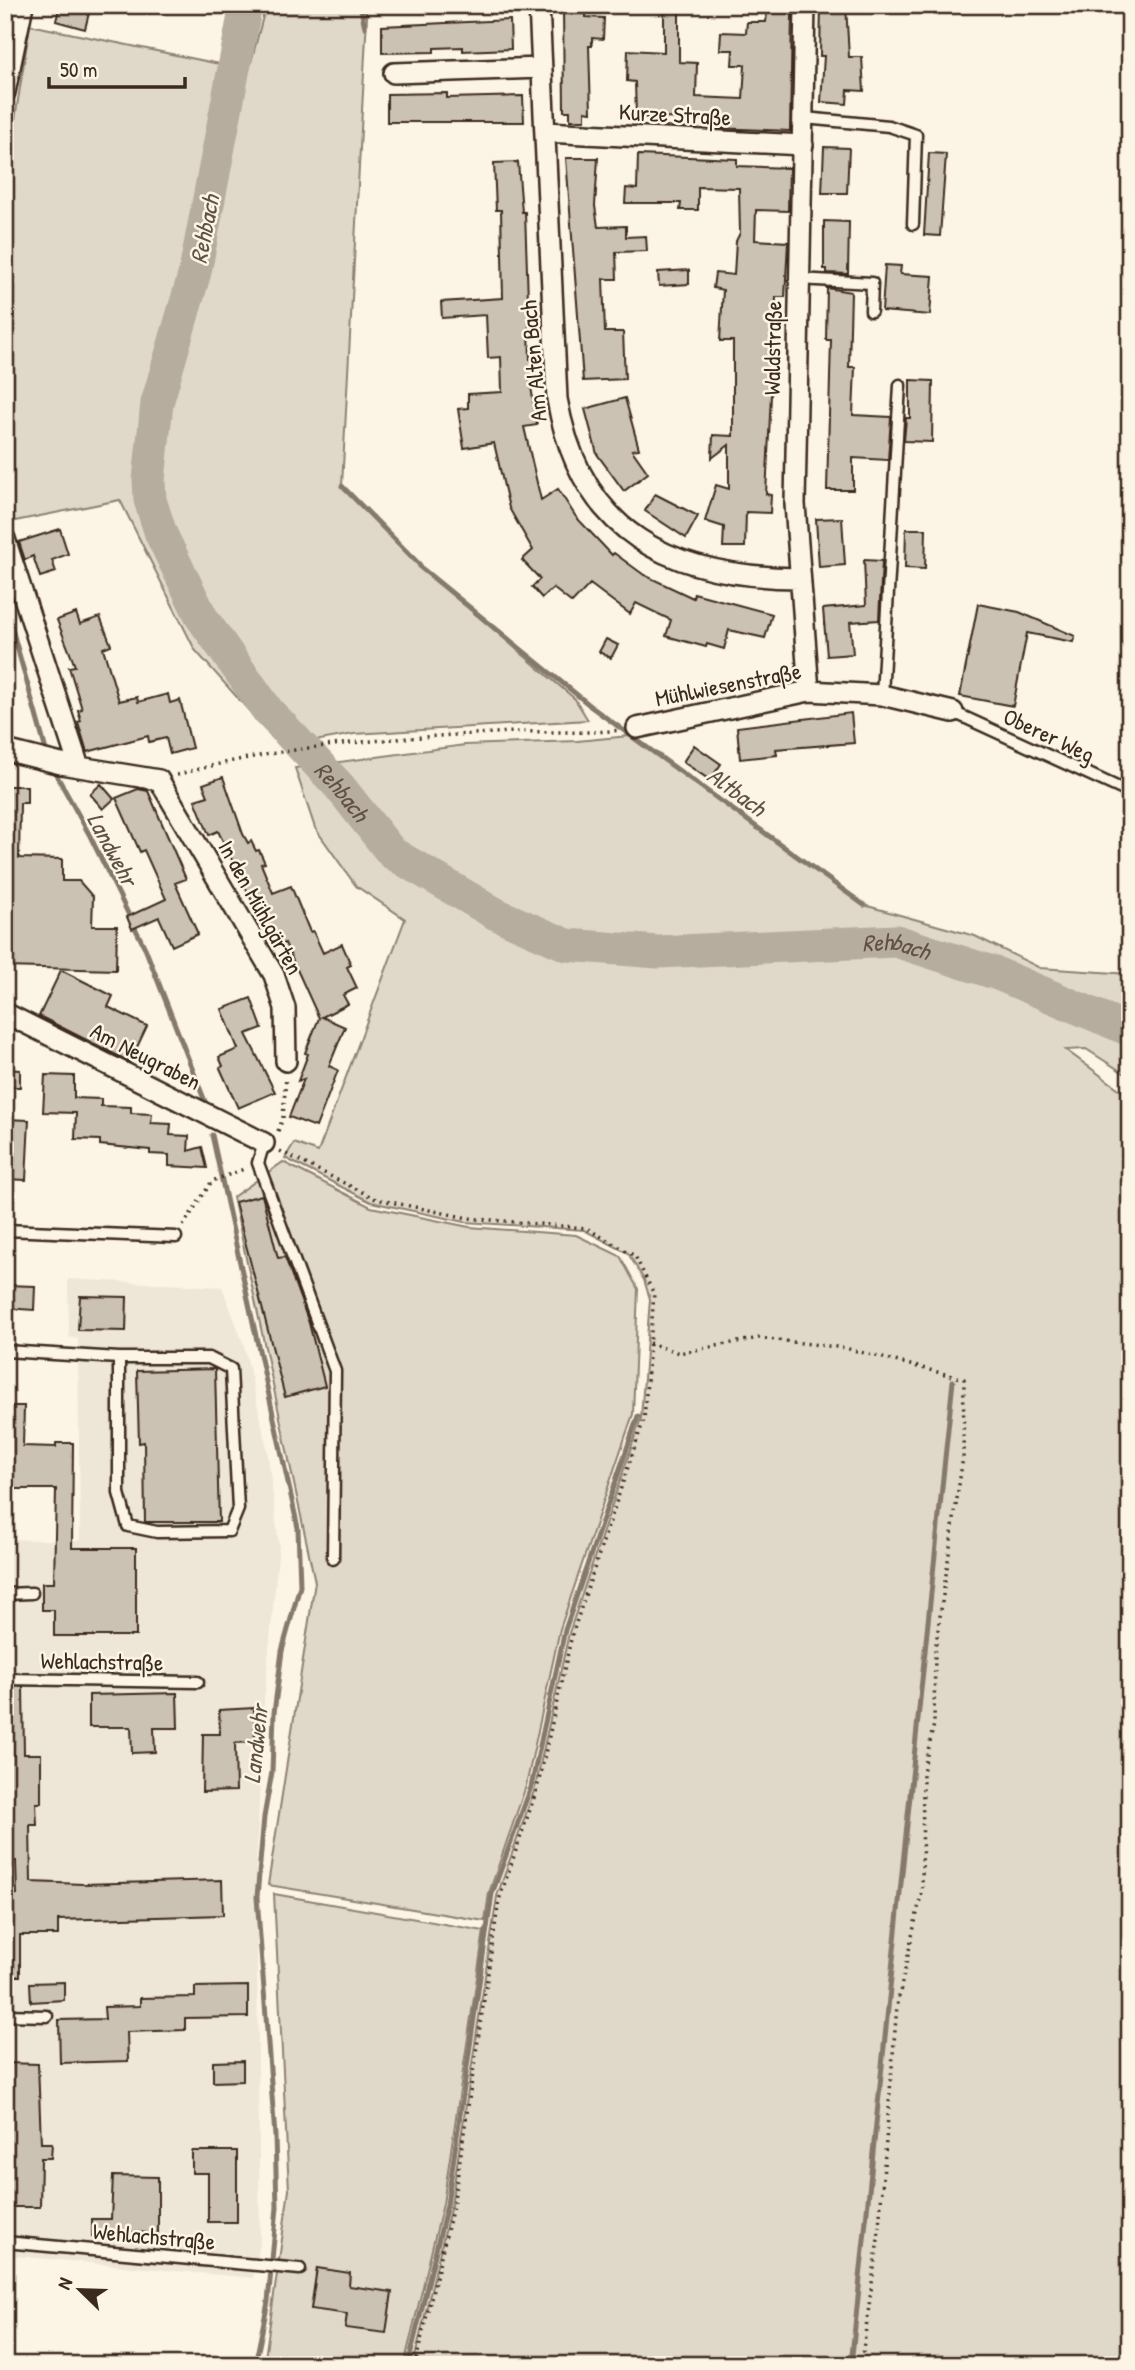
<svg xmlns="http://www.w3.org/2000/svg" width="1135" height="2370" font-family="'Patrick Hand',sans-serif">
<style>
.built{fill:#eee6d6}
.green{fill:#e0d8c8;stroke:#8e8173;stroke-width:2}
.lines{fill:none;stroke-linecap:round;stroke-linejoin:round}
.stream{stroke:#85796b;stroke-width:5}
.river{stroke:#b7ad9e;stroke-width:33}
.building{fill:#ccc2b3;stroke:#3b2a1e;stroke-width:2}
.lane-casing{stroke:#3b2a1e;stroke-width:15}
.street-casing{stroke:#3b2a1e;stroke-width:24}
.path{stroke:#3b2a1e;stroke-width:3.5;stroke-dasharray:2 5;stroke-linecap:butt}
.lane{stroke:#fcf5e5;stroke-width:10}
.street{stroke:#fcf5e5;stroke-width:19}
.labels{text-anchor:middle;dominant-baseline:central;stroke-width:5;stroke-linejoin:round;paint-order:stroke}
.street-label{font-size:23px;fill:#3b2a1e;stroke:#fcf5e5}
.water-label{font-size:24px;font-style:italic;fill:#605144;stroke:#fcf5e5}
</style>
<rect width="100%" height="100%" fill="#fcf5e5"/>
<filter id="ink" filterUnits="userSpaceOnUse"><feTurbulence type="fractalNoise" baseFrequency=".0143" numOctaves="2"/><feDisplacementMap in="SourceGraphic" scale="14" xChannelSelector="R" yChannelSelector="G"/><feConvolveMatrix kernelMatrix="1 2 1 2 8 2 1 2 1" color-interpolation-filters="sRGB"/></filter>
<g filter="url(#ink)">
<path class="built" d="M 68,1279 L 222,1287 L 244,1345 L 267,1448 L 279,1546 L 263,1712 L 256,1869 L 260,2244 L 253,2278 L 5,2255 L 5,1539 L 80,1541 L 78,1339 L 69,1337 Z"/>
<path class="green" d="M 266,5 L 363,5 L 367,17 L 342,486 L 420,567 L 575,699 L 588,720 L 354,734 L 281,747 L 195,650 L 120,500 L 5,523 L 5,181 L 30,25 L 249,70 Z
M 629,736 L 864,905 L 975,936 L 1040,968 L 1130,974 L 1130,1077 L 1086,1049 L 1066,1050 L 1130,1097 L 1130,2365 L 413,2365 L 451,2205 L 497,1896 L 535,1788 L 569,1633 L 641,1418 L 650,1299 L 644,1280 L 628,1253 L 584,1230 L 465,1222 L 371,1202 L 285,1158 L 294,1143 L 318,1152 L 405,919 L 356,886 L 315,828 L 295,768 L 465,745 L 577,741 Z
M 283,1162 L 371,1207 L 469,1227 L 576,1235 L 620,1256 L 638,1289 L 633,1414 L 560,1629 L 526,1786 L 489,1893 L 485,1921 L 268,1885 L 315,1582 L 233,1197 Z
M 274,1894 L 484,1931 L 443,2204 L 404,2365 L 264,2365 L 289,2190 Z"/>
<g class="lines">
<path class="stream" d="M 360,5 L 365,27
M 342,486 L 420,565
M 420,567 L 592,707
M 5,604 L 47,754
M 590,706 L 864,905
M 52,767 L 89,834 L 145,948 L 206,1104
M 212,1135 L 298,1528 L 300,1586 L 282,1651 L 274,1713 L 272,1772 L 264,1817 L 257,1897 L 275,2136 L 277,2207 L 268,2302 L 255,2365
M 408,2365 L 447,2205 L 492,1894 L 531,1787 L 565,1630 L 638,1416
M 851,2365 L 953,1381"/>
<path class="river" id="s1" d="M 246,5 L 195,272 L 157,403 L 149,480 L 150,500 L 161,534 L 202,618 L 268,711 L 339,786 L 392,853 L 496,914 L 567,945 L 658,952 L 896,941 L 998,974 L 1130,1030"/>
</g>
<path class="building" d="M 60,5 L 91,5 L 85,29 L 56,21 Z
M 563,5 L 586,5 L 586,17 L 604,18 L 603,39 L 592,38 L 592,46 L 589,46 L 591,112 L 585,111 L 585,120 L 570,120 L 570,111 L 564,111 Z
M 664,5 L 679,5 L 679,62 L 697,63 L 696,97 L 743,99 L 745,65 L 732,65 L 733,50 L 720,50 L 721,32 L 746,33 L 747,22 L 766,22 L 767,12 L 792,13 L 790,131 L 714,128 L 714,120 L 636,117 L 635,82 L 627,81 L 628,50 L 664,52 Z
M 821,5 L 846,5 L 849,57 L 862,57 L 864,91 L 848,90 L 847,104 L 821,102 L 824,56 L 820,56 Z
M 510,20 L 511,49 L 463,51 L 463,47 L 434,48 L 434,52 L 382,53 L 382,26 Z
M 447,93 L 447,98 L 523,96 L 524,122 L 387,122 L 387,94 Z
M 824,147 L 849,148 L 847,193 L 822,193 Z
M 929,153 L 946,154 L 940,236 L 924,235 Z
M 638,155 L 737,159 L 737,166 L 789,168 L 788,211 L 756,210 L 755,240 L 788,242 L 785,297 L 776,297 L 766,494 L 771,495 L 770,513 L 746,512 L 745,547 L 723,547 L 724,527 L 705,521 L 716,485 L 729,489 L 729,445 L 712,458 L 713,435 L 733,436 L 733,341 L 720,341 L 723,290 L 713,288 L 715,273 L 734,275 L 736,241 L 740,233 L 739,188 L 698,187 L 698,210 L 680,210 L 681,203 L 625,203 L 626,188 L 637,189 Z
M 566,158 L 598,158 L 595,206 L 598,227 L 626,226 L 626,237 L 646,236 L 647,251 L 616,252 L 617,279 L 603,279 L 605,332 L 623,332 L 625,379 L 583,381 Z
M 518,162 L 522,212 L 525,212 L 530,359 L 534,359 L 535,380 L 530,380 L 537,425 L 524,427 L 541,500 L 558,489 L 576,517 L 612,555 L 614,553 L 644,575 L 693,598 L 694,593 L 772,614 L 765,638 L 729,630 L 724,649 L 707,644 L 706,647 L 666,636 L 671,620 L 636,603 L 630,614 L 590,584 L 572,603 L 553,588 L 542,598 L 532,587 L 540,579 L 522,560 L 533,550 L 509,508 L 494,443 L 464,448 L 458,409 L 468,408 L 468,394 L 502,392 L 501,357 L 488,358 L 486,315 L 442,318 L 441,302 L 503,298 L 501,210 L 496,210 L 494,163 Z
M 824,221 L 849,222 L 848,274 L 827,273 L 827,269 L 824,269 Z
M 885,265 L 901,266 L 900,274 L 933,276 L 930,315 L 882,311 Z
M 689,270 L 689,284 L 659,286 L 658,272 Z
M 827,288 L 851,292 L 849,367 L 855,367 L 853,415 L 891,417 L 888,460 L 853,458 L 853,490 L 827,490 L 831,340 L 826,340 Z
M 910,380 L 933,381 L 932,442 L 904,441 L 906,418 L 910,418 Z
M 625,398 L 639,449 L 632,450 L 648,473 L 624,491 L 597,454 L 585,409 Z
M 655,494 L 698,516 L 686,538 L 645,511 Z
M 842,518 L 845,565 L 819,567 L 816,519 Z
M 60,529 L 68,554 L 52,560 L 56,572 L 40,577 L 33,556 L 25,560 L 19,542 Z
M 906,529 L 926,529 L 925,569 L 905,568 Z
M 864,560 L 882,561 L 879,620 L 850,622 L 853,654 L 827,656 L 823,609 L 866,605 Z
M 978,604 L 1019,612 L 1075,636 L 1073,642 L 1027,633 L 1013,706 L 960,696 Z
M 76,613 L 80,624 L 100,617 L 111,645 L 103,648 L 119,701 L 137,697 L 138,702 L 168,694 L 170,703 L 180,700 L 192,748 L 170,754 L 166,738 L 149,742 L 148,736 L 87,752 L 78,722 L 81,721 L 78,710 L 82,709 L 69,667 L 75,666 L 57,620 Z
M 606,639 L 618,645 L 611,658 L 599,652 Z
M 851,713 L 854,743 L 776,749 L 777,755 L 740,759 L 737,727 Z
M 694,745 L 721,764 L 710,780 L 683,762 Z
M 223,777 L 243,834 L 248,843 L 251,841 L 256,851 L 259,850 L 265,863 L 261,864 L 273,893 L 291,886 L 310,932 L 313,931 L 323,953 L 342,944 L 351,965 L 347,967 L 357,988 L 343,995 L 348,1004 L 322,1017 L 345,1027 L 329,1066 L 338,1070 L 316,1127 L 289,1117 L 304,1079 L 298,1081 L 308,1054 L 305,1053 L 319,1018 L 285,943 L 275,948 L 218,831 L 209,835 L 195,800 L 208,796 L 203,784 Z
M 101,784 L 114,799 L 103,809 L 90,794 Z
M 5,786 L 27,786 L 27,803 L 20,803 L 19,858 L 62,859 L 62,881 L 79,881 L 93,897 L 92,926 L 117,926 L 116,970 L 5,967 Z
M 138,789 L 148,791 L 186,879 L 175,883 L 198,934 L 172,946 L 159,917 L 132,929 L 127,917 L 166,899 L 144,850 L 140,852 L 116,798 Z
M 61,970 L 113,996 L 108,1007 L 147,1026 L 130,1062 L 39,1016 Z
M 251,998 L 262,1028 L 246,1034 L 275,1092 L 238,1108 L 220,1068 L 223,1066 L 219,1057 L 238,1049 L 222,1009 Z
M 5,1069 L 20,1070 L 20,1087 L 5,1087 Z
M 45,1075 L 74,1076 L 74,1098 L 101,1099 L 101,1106 L 131,1107 L 131,1113 L 152,1114 L 151,1123 L 171,1124 L 170,1135 L 189,1136 L 188,1151 L 202,1147 L 207,1168 L 169,1166 L 169,1155 L 150,1154 L 150,1150 L 100,1145 L 100,1140 L 75,1139 L 76,1113 L 43,1112 Z
M 5,1119 L 29,1120 L 26,1180 L 5,1179 Z
M 262,1195 L 278,1258 L 285,1257 L 309,1323 L 325,1386 L 285,1397 L 235,1202 Z
M 5,1285 L 35,1286 L 34,1310 L 5,1308 Z
M 80,1296 L 127,1297 L 126,1331 L 78,1330 Z
M 215,1369 L 219,1522 L 145,1522 L 144,1442 L 139,1443 L 137,1371 Z
M 5,1406 L 24,1406 L 23,1446 L 56,1447 L 56,1443 L 73,1443 L 72,1548 L 136,1548 L 136,1636 L 54,1636 L 54,1610 L 42,1610 L 42,1583 L 54,1583 L 56,1489 L 5,1489 Z
M 5,1686 L 23,1687 L 24,1754 L 41,1754 L 41,1803 L 36,1803 L 37,1825 L 30,1825 L 31,1882 L 83,1884 L 222,1880 L 223,1915 L 58,1920 L 58,1935 L 20,1935 L 20,1976 L 5,1976 L 5,1895 L 17,1894 L 16,1861 L 5,1861 Z
M 177,1693 L 178,1728 L 154,1728 L 155,1752 L 132,1753 L 131,1727 L 89,1727 L 89,1695 Z
M 254,1708 L 255,1742 L 235,1743 L 236,1791 L 202,1792 L 203,1734 L 220,1734 L 219,1710 Z
M 64,1982 L 64,2000 L 31,2002 L 30,1983 Z
M 248,1986 L 248,2017 L 185,2018 L 185,2030 L 127,2032 L 128,2061 L 60,2063 L 59,2020 L 105,2019 L 104,2007 L 140,2006 L 140,1998 L 195,1997 L 195,1987 Z
M 243,2061 L 243,2081 L 213,2082 L 213,2062 Z
M 5,2063 L 38,2064 L 41,2143 L 52,2143 L 51,2158 L 41,2158 L 40,2207 L 6,2207 Z
M 192,2151 L 237,2151 L 237,2222 L 208,2222 L 208,2173 L 192,2173 Z
M 113,2176 L 158,2177 L 158,2233 L 119,2232 L 119,2238 L 92,2237 L 92,2219 L 111,2219 Z
M 317,2268 L 350,2273 L 349,2286 L 392,2292 L 386,2333 L 345,2328 L 347,2314 L 311,2309 Z"/>
<g class="lines">
<g class="lane-casing">
<path id="lane" d="M 804,118 L 889,126 L 916,135 L 913,224
M 798,279 L 872,283 L 871,311
M 882,695 L 900,385
M 953,712 L 1130,793
M 264,1143 L 258,1163 L 335,1371 L 333,1559
M 5,1230 L 176,1237
M 5,1351 L 119,1358 L 209,1358 L 231,1369 L 238,1509 L 229,1531 L 157,1532 L 128,1526 L 119,1493 L 119,1358
M 5,1594 L 32,1593
M 5,1679 L 198,1682
M 5,2015 L 47,2016
M 5,2242 L 300,2269"/>
</g>
<g class="street-casing">
<path id="street" d="M 539,5 L 557,399 C 581,534 670,577 799,578
M 805,5 L 795,504 L 809,691
M 394,73 L 541,68
M 5,92 L 23,5
M 545,132 L 803,145
M 5,539 L 79,767
M 637,728 L 809,691 L 882,695 L 953,712
M 5,750 L 61,764 L 159,780 L 274,975 L 285,1008 L 286,1061
M 5,1013 L 264,1143"/>
</g>
<path class="path" d="M 177,775 C 283,744 405,737 515,732 C 550,731 586,734 621,730
M 278,1131 L 283,1118 L 286,1077
M 280,1151 L 376,1199 L 468,1218 L 586,1228 L 635,1256 L 654,1294 L 644,1419 L 572,1635 L 537,1789 L 499,1900 L 453,2206 L 415,2365
M 183,1226 L 212,1181 L 247,1168
M 649,1343 L 679,1353 L 759,1338 L 845,1348 L 964,1379 L 963,1457 L 935,1651 L 934,1724 L 923,1772 L 922,1890 L 897,2006 L 878,2239 L 861,2365"/>
<use href="#lane" class="lane"/>
<use href="#street" class="street"/>
</g>
</g>
<g class="labels">
<g class="street-label">
<text transform="translate(675 114) rotate(3)">Kurze Straße</text>
<text transform="translate(772 348) rotate(-89)">Waldstraße</text>
<text transform="translate(533 361) rotate(-95)">Am Alten Bach</text>
<text transform="translate(728 684) rotate(-11)">Mühlwiesenstraße</text>
<text transform="translate(1049 735) rotate(25)">Oberer Weg</text>
<text transform="translate(261 907) rotate(61)">In den Mühlgärten</text>
<text transform="translate(146 1056) rotate(27)">Am Neugraben</text>
<text transform="translate(102 1661) rotate(1)">Wehlachstraße</text>
<text transform="translate(154 2236) rotate(5)">Wehlachstraße</text>
</g>
<g class="water-label">
<text transform="translate(204 229) rotate(-79)">Rehbach</text>
<text transform="translate(737 791) rotate(36)">Altbach</text>
<text stroke="none"><textPath href="#s1" startOffset="858">Rehbach</textPath></text>
<text transform="translate(113 849) rotate(62)">Landwehr</text>
<text stroke="none"><textPath href="#s1" startOffset="1466">Rehbach</textPath></text>
<text transform="translate(255 1744) rotate(-84)">Landwehr</text>
</g>
</g>
<rect width="1135" height="2370" fill="none" stroke="#fcf5e5" stroke-width="28"/>
<rect x="14" y="14" width="1107" height="2342" fill="none" stroke="#3b2a1e" stroke-width="2.5" filter="url(#ink)"/>
<g transform="translate(80 2290) rotate(293)" stroke="#fcf5e5" stroke-width="5" paint-order="stroke">
<path d="M0-5L12 26L0 18L-12 26Z" fill="#3b2a1e"/>
<text y="-10" font-size="19" font-weight="bold" text-anchor="middle" fill="#3b2a1e">N</text>
</g>
<path d="M49 77v10h136v-10" fill="none" stroke="#3b2a1e" stroke-width="3.5"/>
<text x="60" y="77" font-size="21" fill="#3b2a1e" stroke="#fcf5e5" stroke-width="5" paint-order="stroke">50 m</text>
</svg>
